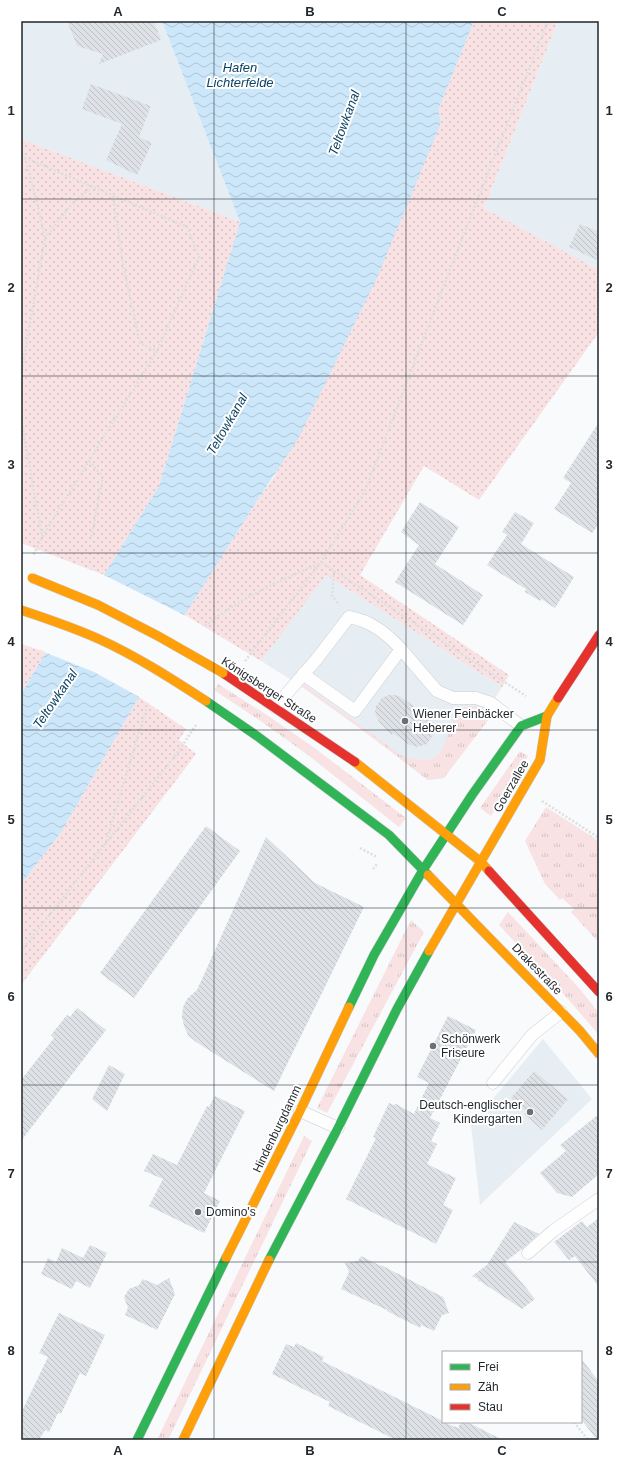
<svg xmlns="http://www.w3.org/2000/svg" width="620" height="1461" font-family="Helvetica,sans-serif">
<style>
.built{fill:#e7eef3}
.grass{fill:url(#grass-tufts)}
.park{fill:url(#park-dots)}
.water{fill:url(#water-waves)}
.pier{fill:#f8fafc}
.building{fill:url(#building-back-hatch)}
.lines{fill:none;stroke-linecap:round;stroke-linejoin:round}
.lane-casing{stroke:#c9cdd1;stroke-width:13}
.fast-casing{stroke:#c9cdd1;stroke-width:10}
.slow-casing{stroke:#c9cdd1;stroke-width:10}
.jam-casing{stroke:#c9cdd1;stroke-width:10}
.path{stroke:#dddedf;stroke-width:2.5;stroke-dasharray:2 2;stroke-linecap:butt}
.lane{stroke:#fefeff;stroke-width:12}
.fast{stroke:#30b455;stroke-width:9}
.slow{stroke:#ff9f0a;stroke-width:9}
.jam{stroke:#e5322d;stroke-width:9}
.slow-bridge-casing{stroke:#c9cdd1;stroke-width:10;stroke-linecap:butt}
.slow-bridge{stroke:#ff9f0a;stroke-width:9}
.grid{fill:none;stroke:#1f262c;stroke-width:1;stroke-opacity:0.55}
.poi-dot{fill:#6b7075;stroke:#fff;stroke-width:1.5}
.labels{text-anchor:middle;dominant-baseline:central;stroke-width:4;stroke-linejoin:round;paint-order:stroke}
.street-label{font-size:12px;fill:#1f262c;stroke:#fff}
.poi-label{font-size:12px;fill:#1f262c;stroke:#fff;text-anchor:start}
.water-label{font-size:13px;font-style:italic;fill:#0c4263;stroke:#fff}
.neatline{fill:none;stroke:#1f262c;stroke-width:1.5}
.grid-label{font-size:13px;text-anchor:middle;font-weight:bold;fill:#1f262c}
</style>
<defs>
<pattern id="grass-tufts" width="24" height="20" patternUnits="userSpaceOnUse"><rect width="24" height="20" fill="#f9e2e3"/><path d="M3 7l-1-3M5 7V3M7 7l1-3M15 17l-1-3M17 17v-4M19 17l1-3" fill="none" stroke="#d5c2c3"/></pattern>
<pattern id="park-dots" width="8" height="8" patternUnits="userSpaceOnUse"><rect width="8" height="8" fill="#f9e2e3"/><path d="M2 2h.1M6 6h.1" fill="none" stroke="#d5c2c3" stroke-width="1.8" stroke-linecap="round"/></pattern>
<pattern id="water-waves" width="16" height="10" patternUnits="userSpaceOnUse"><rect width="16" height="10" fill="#cce6fa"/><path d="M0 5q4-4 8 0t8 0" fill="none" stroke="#afc5d6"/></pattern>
<pattern id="building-back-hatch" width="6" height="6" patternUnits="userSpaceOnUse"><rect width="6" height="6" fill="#dee2e6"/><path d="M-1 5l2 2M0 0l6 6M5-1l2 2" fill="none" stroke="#bec2c5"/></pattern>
</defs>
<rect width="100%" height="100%" fill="#f8fafc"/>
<path class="built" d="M 21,21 L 162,21 L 240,222 L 21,139 Z
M 558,21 L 599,21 L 599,270 L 484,208 Z
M 325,574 L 502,687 L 444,778 L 428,780 L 365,732 L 301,686 L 261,661 Z
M 543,1039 L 592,1099 L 480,1205 L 471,1125 Z"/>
<path class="grass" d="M 218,684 L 267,715 L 316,749 L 406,818 L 399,827 L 308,755 L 262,722 L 214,690 Z
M 305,685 L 402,756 C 412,758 425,763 435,757 C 453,745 447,701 476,706 C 482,707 487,712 492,715 L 444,778 L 428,780 L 365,732 L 301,686 Z
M 520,751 L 528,756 L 491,816 L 480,808 Z
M 546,807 L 599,841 L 599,943 L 571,912 L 574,909 L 562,898 L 560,900 L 545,884 L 525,841 Z
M 508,912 L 579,988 L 599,1013 L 599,1035 L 568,999 L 499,925 Z
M 411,920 L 424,932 L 327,1113 L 317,1108 Z
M 304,1136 L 312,1141 L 168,1440 L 157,1440 Z"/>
<path class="park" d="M 474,21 L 558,21 L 484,208 L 599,270 L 599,332 L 479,500 L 424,466 L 360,575 L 509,675 L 502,687 L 326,575 L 261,661 L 185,615 L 257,501 L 274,477 L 441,123 L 439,113 L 439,108 Z
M 21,139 L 240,222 L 159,486 L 104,575 L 21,543 Z
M 21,644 L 46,652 L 21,694 Z
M 139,697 L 186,729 L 179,740 L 196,754 L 21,985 L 21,884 L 60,834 Z"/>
<path class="water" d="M 162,21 L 474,21 L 439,108 L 439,113 L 441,123 L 377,278 L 298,439 L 257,501 L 185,615 L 139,697 L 60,834 L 21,884 L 21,694 L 46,652 L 104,575 L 159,486 L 240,222 Z"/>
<path class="pier" d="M 102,574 L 186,616 L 141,698 L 94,672 L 44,652 Z"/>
<path class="building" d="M 67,21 L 154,21 L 161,40 L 99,64 L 103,54 L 77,46 Z
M 91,84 L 151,106 L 139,137 L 152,143 L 137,175 L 106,160 L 122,124 L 82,109 Z
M 580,224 L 599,232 L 599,261 L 569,247 Z
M 599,422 L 599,524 L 592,533 L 554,509 L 571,483 L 563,478 Z
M 420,502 L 459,527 L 435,564 L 483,595 L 463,625 L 395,582 L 419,545 L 401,532 Z
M 515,512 L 534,523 L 521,544 L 574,577 L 555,608 L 541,599 L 540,601 L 525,592 L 526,589 L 487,565 L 507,535 L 502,532 Z
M 388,695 L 395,695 L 401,697 L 428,717 L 432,722 L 434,729 L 433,735 L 427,744 L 417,747 L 408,744 L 393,733 L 392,735 L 379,722 L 375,713 L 376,706 L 382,698 Z
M 206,826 L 240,851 L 134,998 L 100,973 Z
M 266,837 L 315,883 L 364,907 L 274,1091 L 196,1042 L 188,1035 L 184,1026 L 182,1017 L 183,1007 L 187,999 L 197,990 Z
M 77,1008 L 106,1030 L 21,1141 L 21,1080 L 54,1038 L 51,1035 L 67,1015 L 70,1017 Z
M 448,1016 L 476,1030 L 430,1118 L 440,1123 L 431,1141 L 437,1144 L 427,1164 L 456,1178 L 443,1205 L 453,1210 L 436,1244 L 346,1199 L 376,1138 L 373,1137 L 389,1103 L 393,1105 L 396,1104 L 414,1114 L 429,1083 L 417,1077 Z
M 109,1065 L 125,1074 L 107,1111 L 92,1099 Z
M 534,1071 L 568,1099 L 542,1130 L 524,1114 L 526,1112 L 511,1098 Z
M 215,1096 L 245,1111 L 204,1193 L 220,1201 L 204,1233 L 149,1206 L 163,1179 L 144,1171 L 153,1154 L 177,1165 L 207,1106 L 209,1107 Z
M 599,1114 L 599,1174 L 572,1197 L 557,1193 L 540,1173 L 566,1151 L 560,1145 Z
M 599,1218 L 599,1287 L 575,1256 L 569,1260 L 554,1242 L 582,1221 L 587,1227 Z
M 514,1222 L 539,1234 L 522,1249 L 505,1262 L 535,1299 L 522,1309 L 480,1281 L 478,1282 L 478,1279 L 472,1276 L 487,1265 Z
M 90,1245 L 107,1253 L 90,1288 L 76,1281 L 72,1289 L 41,1274 L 48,1258 L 56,1262 L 62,1248 L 83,1258 Z
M 361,1256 L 381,1266 L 381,1265 L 443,1297 L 449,1313 L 442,1315 L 434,1331 L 421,1325 L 420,1328 L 387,1311 L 387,1310 L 341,1289 L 349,1272 L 345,1263 L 358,1261 Z
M 169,1278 L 175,1294 L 157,1330 L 125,1315 L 128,1308 L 124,1297 L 129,1289 L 139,1285 L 143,1279 L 157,1285 Z
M 59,1313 L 105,1335 L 86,1376 L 80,1373 L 61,1414 L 58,1413 L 49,1432 L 45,1430 L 39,1440 L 21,1440 L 21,1413 L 48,1357 L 39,1353 Z
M 296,1343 L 324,1357 L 322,1361 L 443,1421 L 443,1422 L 458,1428 L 461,1422 L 467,1422 L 503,1440 L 396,1440 L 328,1406 L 330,1402 L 272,1374 L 286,1344 L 294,1347 Z
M 581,1358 L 599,1382 L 599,1440 L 597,1440 L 581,1419 Z"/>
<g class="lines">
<g class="lane-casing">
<path id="lane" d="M 303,674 L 355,711 L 401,649 L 437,691 L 453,698 L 476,698 L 491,703 L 521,726
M 275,707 L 316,660 L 349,617 C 371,621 386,633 401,649
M 493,1083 L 532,1035 L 561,1012
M 300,1111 L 338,1128
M 528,1253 L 553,1231 L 599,1199"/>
</g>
<g class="fast-casing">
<path id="fast" d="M 206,701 L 257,736 L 389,835 L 428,875
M 349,1007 L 374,955 L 423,870 L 472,795 L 521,726 L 547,716
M 269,1260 L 338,1128 L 397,1009 L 429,951
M 137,1440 L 226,1258"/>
</g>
<g class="slow-casing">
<path id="slow" d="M 355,762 L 481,862 L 489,871
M 428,875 L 580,1031 L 599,1054
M 429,951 L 540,760 L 547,716 L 558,698
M 226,1258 L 300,1111 L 349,1007
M 183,1440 L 269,1260"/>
</g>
<g class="jam-casing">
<path id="jam" d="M 223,673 L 355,762
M 558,698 L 599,635
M 489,871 L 599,992"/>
</g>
<path class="path" d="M 21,156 L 187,227 L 199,257 L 157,351 L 42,537 L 33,556
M 113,196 L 123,265 L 140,343 L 157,351
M 45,238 L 71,205 L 92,186
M 21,375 L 45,238 L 37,202 L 25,158
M 21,418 L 42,536
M 89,461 L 103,477 L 91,539
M 321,562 L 526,696
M 334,571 L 332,596 L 339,605
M 205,626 C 240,598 281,580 321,563
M 245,661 L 321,562 L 365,491 L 458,249 L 548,21
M 542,801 L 599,838
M 105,845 L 148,703
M 360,848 L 377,857
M 373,869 L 378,863
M 21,951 L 178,752 L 196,725
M 574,1422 L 588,1440"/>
<use href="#lane" class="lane"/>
<use href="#fast" class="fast"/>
<use href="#slow" class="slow"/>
<use href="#jam" class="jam"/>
<g class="slow-bridge-casing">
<path id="slow-bridge" d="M 32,578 L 98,605 L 158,636 L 223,673
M 21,610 C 48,619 75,628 101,640 C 138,657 172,679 206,701"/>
</g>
<use href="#slow-bridge" class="slow-bridge"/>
</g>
<path class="grid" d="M 214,21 L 214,1440M 406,21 L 406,1440M 21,199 L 599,199M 21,376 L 599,376M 21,553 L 599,553M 21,730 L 599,730M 21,908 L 599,908M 21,1085 L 599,1085M 21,1262 L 599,1262"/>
<g class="poi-dot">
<circle cx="405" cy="721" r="4"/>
<circle cx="433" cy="1046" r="4"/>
<circle cx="530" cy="1112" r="4"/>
<circle cx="198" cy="1212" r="4"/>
</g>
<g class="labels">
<g class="street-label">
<text transform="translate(269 690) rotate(33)">Königsberger Straße</text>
<text transform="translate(511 786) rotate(-60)">Goerzallee</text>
<text transform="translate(537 969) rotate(46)">Drakestraße</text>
<text transform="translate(277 1129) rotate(-64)">Hindenburgdamm</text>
</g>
<g class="poi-label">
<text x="413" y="714">Wiener Feinbäcker<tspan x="413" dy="14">Heberer</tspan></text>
<text x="441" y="1039">Schönwerk<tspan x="441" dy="14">Friseure</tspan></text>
<text x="522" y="1105" text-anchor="end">Deutsch-englischer<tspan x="522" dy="14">Kindergarten</tspan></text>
<text x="206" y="1212">Domino's</text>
</g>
<g class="water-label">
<text x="240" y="67">Hafen<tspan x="240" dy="15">Lichterfelde</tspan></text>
<text transform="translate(344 123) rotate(-70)">Teltowkanal</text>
<text transform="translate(227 424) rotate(-60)">Teltowkanal</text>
<text transform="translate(55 699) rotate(-56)">Teltowkanal</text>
</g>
</g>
<rect width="620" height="1461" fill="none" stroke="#ffffff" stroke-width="44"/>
<rect x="442" y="1351" width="140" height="72" fill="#ffffff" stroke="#a5a8ab"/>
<rect x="450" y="1364" width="20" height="6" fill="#30b455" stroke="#a5a8ab"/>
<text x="478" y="1371" font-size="12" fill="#1f262c">Frei</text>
<rect x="450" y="1384" width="20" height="6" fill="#ff9f0a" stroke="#a5a8ab"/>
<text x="478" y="1391" font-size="12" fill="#1f262c">Zäh</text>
<rect x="450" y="1404" width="20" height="6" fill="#e5322d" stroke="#a5a8ab"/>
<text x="478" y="1411" font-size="12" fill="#1f262c">Stau</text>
<rect x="22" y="22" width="576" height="1417" class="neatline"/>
<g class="grid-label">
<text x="118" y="16">A</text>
<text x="310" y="16">B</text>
<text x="502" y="16">C</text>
<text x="11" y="115">1</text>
<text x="609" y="115">1</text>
<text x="11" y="292">2</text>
<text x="609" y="292">2</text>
<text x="11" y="469">3</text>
<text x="609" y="469">3</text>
<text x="11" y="646">4</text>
<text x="609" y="646">4</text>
<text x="11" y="824">5</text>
<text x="609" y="824">5</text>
<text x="11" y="1001">6</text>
<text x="609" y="1001">6</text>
<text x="11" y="1178">7</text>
<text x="609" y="1178">7</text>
<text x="11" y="1355">8</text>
<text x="609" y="1355">8</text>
<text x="118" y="1455">A</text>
<text x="310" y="1455">B</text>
<text x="502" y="1455">C</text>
</g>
</svg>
